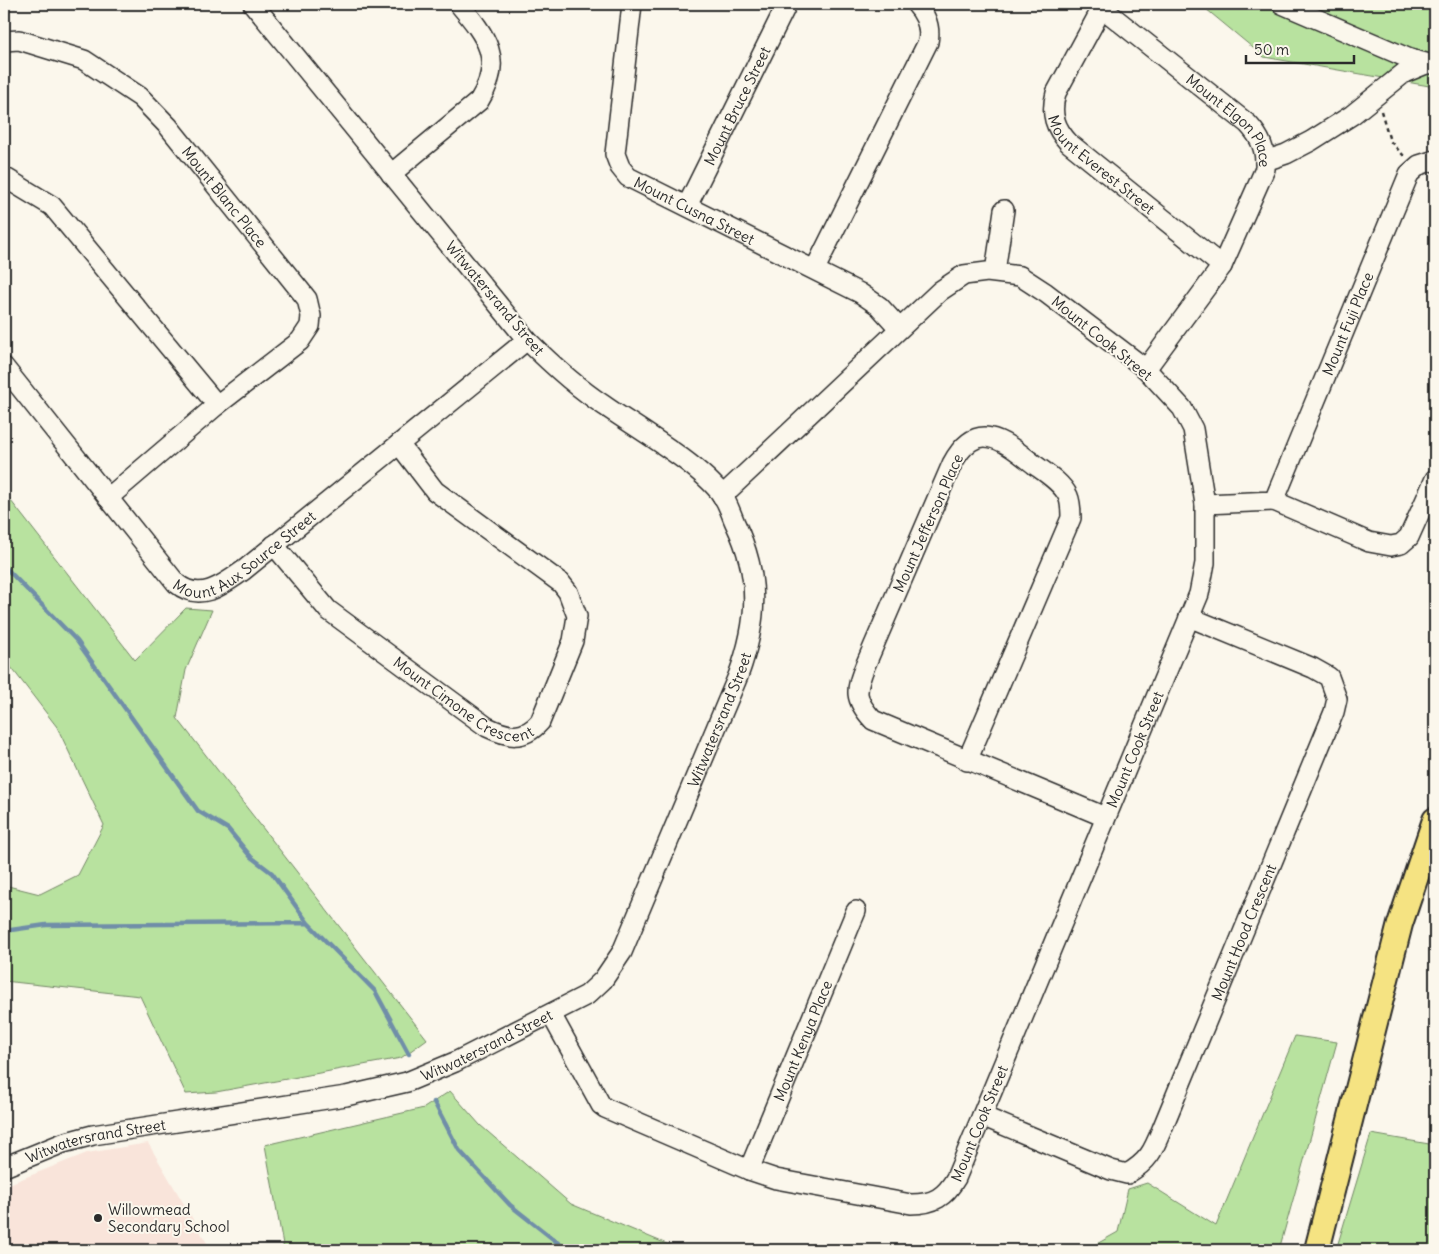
<svg xmlns="http://www.w3.org/2000/svg" width="1439" height="1254" font-family="Delius,sans-serif">
<style>
.built{fill:#f9e4da}
.green{fill:#b8e29f;stroke:#728665}
.lines{fill:none;stroke-linecap:round;stroke-linejoin:round}
.stream{stroke:#708ea8;stroke-width:4.5}
.minor-casing{stroke:#2b2b2b;stroke-width:22}
.major-casing{stroke:#2b2b2b;stroke-width:28}
.path{stroke:#2b2b2b;stroke-width:2.5;stroke-dasharray:4 4;stroke-linecap:butt}
.minor{stroke:#fbf7ec;stroke-width:19}
.major{stroke:#f5e382;stroke-width:24}
.poi-dot{fill:#2b2b2b;stroke:#fbf7ec;stroke-width:2}
.labels{text-anchor:middle;dominant-baseline:central;stroke-width:4;stroke-linejoin:round;paint-order:stroke}
.street-label{font-size:15px;fill:#2b2b2b;stroke:#fbf7ec}
.poi-label{font-size:15px;fill:#2b2b2b;stroke:#fbf7ec;text-anchor:start}
</style>
<rect width="100%" height="100%" fill="#fbf7ec"/>
<filter id="ink" filterUnits="userSpaceOnUse"><feTurbulence type="fractalNoise" baseFrequency=".02" numOctaves="2"/><feDisplacementMap in="SourceGraphic" scale="10" xChannelSelector="R" yChannelSelector="G"/><feConvolveMatrix kernelMatrix="1 2 1 2 8 2 1 2 1" color-interpolation-filters="sRGB"/></filter>
<g filter="url(#ink)">
<path class="built" d="M 148,1143 L 211,1250 L 4,1250 L 4,1186 L 87,1153 Z"/>
<path class="green" d="M 1200,4 L 1435,4 L 1435,87 L 1264,57 Z
M 4,492 L 135,660 L 186,608 L 212,610 L 186,670 L 177,718 L 427,1039 L 401,1058 L 216,1092 L 186,1094 L 140,996 L 4,981 L 4,885 L 40,894 L 78,875 L 104,825 L 57,727 L 4,658 Z
M 1295,1036 L 1337,1042 L 1279,1250 L 1086,1250 L 1118,1232 L 1128,1189 L 1147,1183 L 1216,1226 Z
M 450,1091 L 480,1125 L 571,1204 L 681,1250 L 284,1250 L 265,1145 L 424,1108 Z
M 1371,1134 L 1435,1145 L 1435,1250 L 1336,1250 Z"/>
<g class="lines">
<path class="stream" d="M 4,566 L 77,641 L 198,811 L 228,829 L 251,857 L 272,873 L 308,923
M 4,931 L 46,925 L 308,923 L 375,991 L 409,1054
M 434,1102 L 459,1150 L 510,1205 L 567,1250"/>
<g class="minor-casing">
<g id="minor">
<path id="s1" d="M 632,4 L 615,154 L 620,167 L 628,177 L 860,293 L 879,306 L 899,328"/>
<path id="s2" d="M 1097,4 L 1248,124 C 1261,138 1266,150 1265,169 L 1222,266 L 1146,369"/>
<path d="M 1282,4 L 1410,59 L 1429,64"/>
<path id="s3" d="M 1102,8 L 1056,93 C 1050,114 1055,128 1069,143 L 1222,266"/>
<path id="s4" d="M 4,41 L 19,40 L 84,60 L 140,97 L 168,126 L 307,299 L 311,316 L 310,326 L 300,341 L 217,405 L 108,498"/>
<path d="M 1265,161 L 1286,154 L 1311,141 L 1352,115 L 1404,73 L 1426,64"/>
<path d="M 391,174 L 479,101 C 505,60 486,36 459,4"/>
<path d="M 4,177 L 52,206 L 217,405"/>
<path id="s5" d="M 687,206 L 787,4"/>
<path d="M 815,269 L 928,42 C 931,27 926,15 916,4"/>
<path d="M 995,272 L 1004,210"/>
<path id="s6" d="M 4,367 L 176,583 C 200,603 223,585 244,570 L 527,340"/>
<path d="M 1274,501 L 1369,542 L 1391,546 L 1401,544 L 1409,537 L 1435,479"/>
<path id="s7" d="M 1205,504 L 1274,501 L 1409,174 L 1419,165 L 1435,160"/>
<path id="s8" d="M 274,545 L 328,610 L 487,727 C 508,737 523,741 540,722 L 573,641 L 577,616 L 568,592 L 561,583 L 435,491 L 399,444"/>
<path d="M 967,761 L 1071,518 C 1071,511 1071,503 1068,496 C 1062,483 1046,473 1035,465 C 1004,441 977,417 952,464 L 865,666 C 855,691 854,699 873,720 L 1105,817"/>
<path id="s9" d="M 551,1014 L 601,1105 L 605,1108 L 749,1170 L 776,1179 L 911,1204 C 934,1204 945,1197 956,1178 L 1199,594 L 1205,563 L 1205,504 L 1193,429 L 1182,408 L 1146,369 L 1046,293 L 1020,276 L 987,272 L 964,275 L 940,291 L 722,496"/>
<path id="s10" d="M 982,1116 L 1111,1170 L 1127,1174 C 1149,1161 1153,1151 1162,1129 L 1334,712 L 1337,699 L 1329,677 L 1313,668 L 1189,617"/>
<path id="s11" d="M 4,1167 L 63,1143 L 93,1135 L 346,1096 L 407,1082 L 455,1062 L 587,995 L 603,980 L 622,952 L 738,676 C 758,621 761,577 735,523 C 731,514 728,503 722,495 C 699,464 638,429 605,406 C 576,387 551,364 527,340 L 253,4"/>
<path id="s12" d="M 749,1170 L 856,911"/>
</g>
</g>
<g class="major-casing">
<path id="major" d="M 1317,1250 L 1400,924 L 1435,820"/>
</g>
<path class="path" d="M 1381,111 L 1390,141 L 1404,156"/>
<use href="#minor" class="minor"/>
<use href="#major" class="major"/>
</g>
</g>
<circle class="poi-dot" cx="98" cy="1218" r="5"/>
<g class="labels">
<g class="street-label">
<text stroke="none"><textPath href="#s5" startOffset="112">Mount Bruce Street</textPath></text>
<text stroke="none"><textPath href="#s2" startOffset="179">Mount Elgon Place</textPath></text>
<text stroke="none"><textPath href="#s3" startOffset="189">Mount Everest Street</textPath></text>
<text stroke="none"><textPath href="#s4" startOffset="281">Mount Blanc Place</textPath></text>
<text stroke="none"><textPath href="#s1" startOffset="252">Mount Cusna Street</textPath></text>
<text transform="translate(495 298) rotate(50)">Witwatersrand Street</text>
<text stroke="none"><textPath href="#s7" startOffset="261">Mount Fuji Place</textPath></text>
<text transform="translate(1102 338) rotate(39)">Mount Cook Street</text>
<text transform="translate(928 523) rotate(-66)">Mount Jefferson Place</text>
<text stroke="none"><textPath href="#s6" startOffset="358">Mount Aux Source Street</textPath></text>
<text stroke="none"><textPath href="#s8" startOffset="249">Mount Cimone Crescent</textPath></text>
<text stroke="none"><textPath href="#s11" startOffset="921">Witwatersrand Street</textPath></text>
<text stroke="none"><textPath href="#s9" startOffset="951">Mount Cook Street</textPath></text>
<text stroke="none"><textPath href="#s10" startOffset="428">Mount Hood Crescent</textPath></text>
<text stroke="none"><textPath href="#s12" startOffset="140">Mount Kenya Place</textPath></text>
<text stroke="none"><textPath href="#s11" startOffset="501">Witwatersrand Street</textPath></text>
<text stroke="none"><textPath href="#s9" startOffset="546">Mount Cook Street</textPath></text>
<text stroke="none"><textPath href="#s11" startOffset="96">Witwatersrand Street</textPath></text>
</g>
<g class="poi-label">
<text x="108" y="1209">Willowmead<tspan x="108" dy="17">Secondary School</tspan></text>
</g>
</g>
<rect width="1439" height="1254" fill="none" stroke="#fbf7ec" stroke-width="20"/>
<rect x="10" y="10" width="1419" height="1234" fill="none" stroke="#2b2b2b" stroke-width="2" filter="url(#ink)"/>
<path d="M1246 55v8h108v-8" fill="none" stroke="#2b2b2b" stroke-width="2.5"/>
<text x="1254" y="55" font-size="15" fill="#2b2b2b" stroke="#fbf7ec" stroke-width="4" paint-order="stroke">50 m</text>
</svg>
